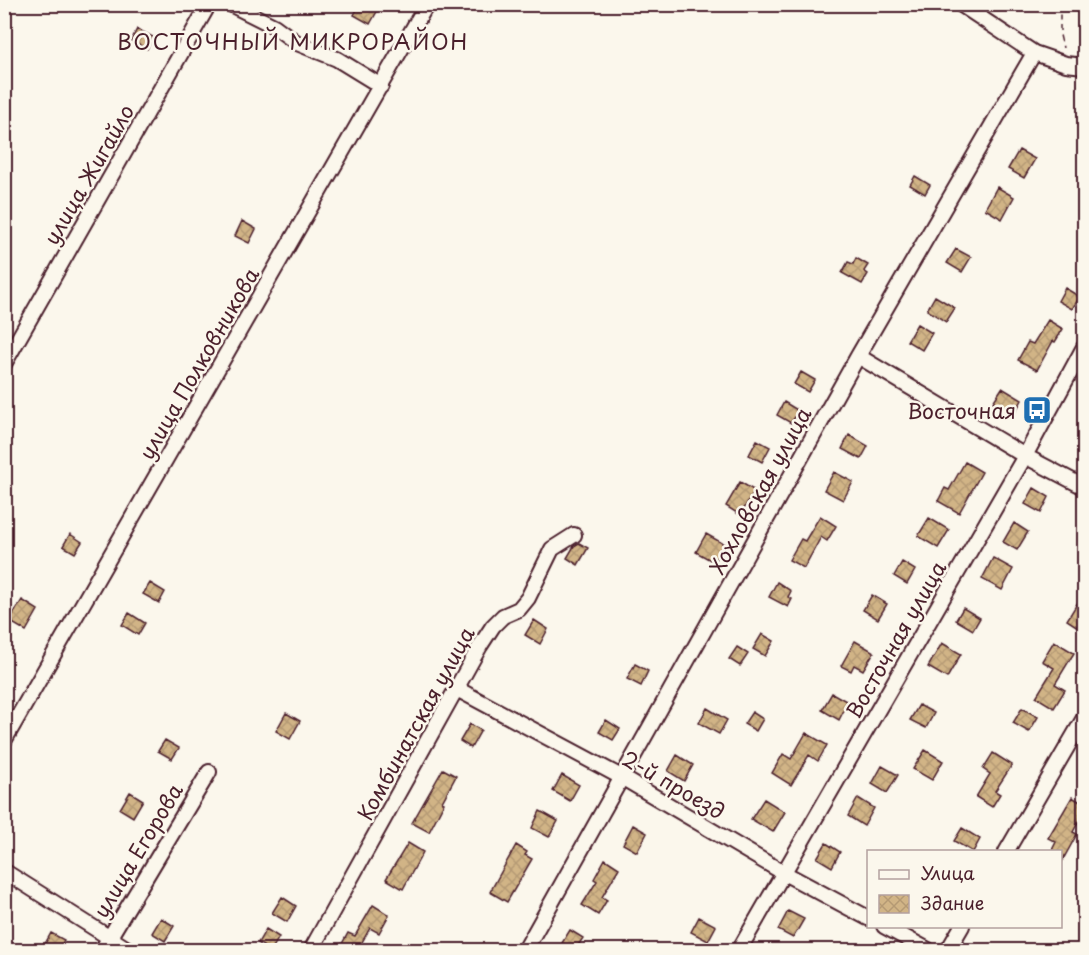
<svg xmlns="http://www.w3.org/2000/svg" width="1089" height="955" font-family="'Playpen Sans',sans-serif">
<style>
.building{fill:url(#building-cross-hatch);stroke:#4a1f2b;stroke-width:1.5}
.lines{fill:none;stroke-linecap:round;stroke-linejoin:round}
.minor-casing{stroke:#4a1f2b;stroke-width:18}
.path{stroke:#4a1f2b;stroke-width:1.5;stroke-dasharray:6 4.5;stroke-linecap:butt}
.minor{stroke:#fbf7ec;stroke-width:14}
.labels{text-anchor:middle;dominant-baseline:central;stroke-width:5;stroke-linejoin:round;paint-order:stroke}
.street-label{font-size:21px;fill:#4a1f2b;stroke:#fbf7ec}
.poi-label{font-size:21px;fill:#4a1f2b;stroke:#fbf7ec;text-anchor:end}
.neighbourhood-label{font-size:22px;letter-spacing:1.5px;fill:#4a1f2b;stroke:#fbf7ec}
</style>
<defs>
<pattern id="building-cross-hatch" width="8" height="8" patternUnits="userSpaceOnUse" patternTransform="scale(1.5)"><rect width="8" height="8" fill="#d1b486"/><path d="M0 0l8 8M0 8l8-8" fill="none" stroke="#b59a74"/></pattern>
</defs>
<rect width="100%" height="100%" fill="#fbf7ec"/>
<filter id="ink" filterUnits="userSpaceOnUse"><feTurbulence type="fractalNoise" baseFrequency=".0167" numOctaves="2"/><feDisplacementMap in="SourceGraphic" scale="12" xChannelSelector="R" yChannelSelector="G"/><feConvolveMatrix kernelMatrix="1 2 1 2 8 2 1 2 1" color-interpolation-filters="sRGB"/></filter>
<g filter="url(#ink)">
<path class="building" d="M 360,4 L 373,4 L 379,8 L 370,24 L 354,15 Z
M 137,29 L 153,37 L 147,49 L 131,41 Z
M 1019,150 L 1035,159 L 1024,178 L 1008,169 Z
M 915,176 L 930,185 L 925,194 L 910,185 Z
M 997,187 L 1014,197 L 1002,219 L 985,209 Z
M 242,221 L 256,229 L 249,243 L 235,236 Z
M 956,249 L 971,257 L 962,272 L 947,263 Z
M 856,258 L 868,265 L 864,271 L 868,274 L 862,284 L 842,273 L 848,262 L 853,264 Z
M 1065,288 L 1080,297 L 1072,309 L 1058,301 Z
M 935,296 L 955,308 L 946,322 L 927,310 Z
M 1048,320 L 1063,329 L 1055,342 L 1053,341 L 1037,370 L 1018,360 L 1028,342 L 1033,344 Z
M 917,324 L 932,333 L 922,350 L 907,341 Z
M 801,372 L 815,380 L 808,392 L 794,384 Z
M 1002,388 L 1022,400 L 1014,414 L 993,402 Z
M 784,402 L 799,411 L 791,423 L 777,415 Z
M 849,435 L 868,446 L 861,459 L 842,449 Z
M 757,440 L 770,447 L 762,462 L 749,455 Z
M 965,462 L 982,472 L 959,513 L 938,501 L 945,488 L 949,490 Z
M 834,472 L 853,482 L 843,500 L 824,490 Z
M 740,482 L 755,491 L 740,515 L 726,506 Z
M 1034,488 L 1049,497 L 1041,513 L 1025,504 Z
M 820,516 L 836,526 L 827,541 L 821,537 L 804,568 L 789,560 L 801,539 L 805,541 Z
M 929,518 L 949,530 L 938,548 L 918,536 Z
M 1014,523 L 1028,532 L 1017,550 L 1003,542 Z
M 70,534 L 82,542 L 75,553 L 63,546 Z
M 706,534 L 724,544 L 714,562 L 696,552 Z
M 579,543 L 588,548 L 578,565 L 567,558 L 574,546 Z
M 993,558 L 1013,569 L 1002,590 L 982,579 Z
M 902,562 L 915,570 L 907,584 L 894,576 Z
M 777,582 L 791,591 L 788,597 L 792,599 L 788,607 L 769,597 Z
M 150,583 L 165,592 L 159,603 L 143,594 Z
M 872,595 L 887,604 L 878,619 L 863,610 Z
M 22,600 L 38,610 L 26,631 L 9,621 Z
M 1078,602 L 1084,606 L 1084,631 L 1067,620 Z
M 963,608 L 980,618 L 973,630 L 956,620 Z
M 129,613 L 145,623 L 138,635 L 122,625 Z
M 534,620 L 548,629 L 540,644 L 525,635 Z
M 762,634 L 774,641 L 765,656 L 753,649 Z
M 855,641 L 874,652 L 863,670 L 854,665 L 851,671 L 841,666 Z
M 1054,641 L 1074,653 L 1055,684 L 1065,690 L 1054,708 L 1036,697 L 1054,668 L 1042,661 Z
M 942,643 L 961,654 L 947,678 L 928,667 Z
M 737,647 L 748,654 L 740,666 L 729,659 Z
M 635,664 L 648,671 L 641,686 L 627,679 Z
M 832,693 L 848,702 L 839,720 L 822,710 Z
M 919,705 L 934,713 L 926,728 L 910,720 Z
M 707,708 L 727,720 L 719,734 L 699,723 Z
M 1022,708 L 1038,717 L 1029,732 L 1013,723 Z
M 752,712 L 763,719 L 756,731 L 744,724 Z
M 286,713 L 300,721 L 290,739 L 276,731 Z
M 606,720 L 620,729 L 613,740 L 599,732 Z
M 470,724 L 481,730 L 471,748 L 460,741 Z
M 806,733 L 827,745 L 818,761 L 809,755 L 791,785 L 772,773 L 783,754 L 791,759 Z
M 165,740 L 179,748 L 172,759 L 158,751 Z
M 925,750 L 943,761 L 932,780 L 913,769 Z
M 993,753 L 1012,765 L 995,791 L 1000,794 L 992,807 L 976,797 L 990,774 L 983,769 Z
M 677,755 L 693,765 L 684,781 L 668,771 Z
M 882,766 L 898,775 L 887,793 L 872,784 Z
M 443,769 L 456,776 L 442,802 L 444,803 L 429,832 L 412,823 Z
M 562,775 L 579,785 L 570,801 L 553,791 Z
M 130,792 L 143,800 L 133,817 L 120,809 Z
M 1072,797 L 1084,804 L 1084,812 L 1073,832 L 1077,834 L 1060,865 L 1060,852 L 1051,852 L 1056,842 L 1048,838 Z
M 858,798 L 874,808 L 864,826 L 848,816 Z
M 764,799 L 785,812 L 773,832 L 751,819 Z
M 540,811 L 558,821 L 549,837 L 532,828 Z
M 633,825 L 647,833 L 637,852 L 623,844 Z
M 962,828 L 980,839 L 973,852 L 954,841 Z
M 408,843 L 423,852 L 403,889 L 386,879 Z
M 826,843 L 840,852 L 832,867 L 817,858 Z
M 516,845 L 527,852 L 525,855 L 532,859 L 507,902 L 490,892 Z
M 605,859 L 619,868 L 602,897 L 607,900 L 598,915 L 582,905 L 597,881 L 594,879 Z
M 282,897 L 296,906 L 287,922 L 272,913 Z
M 373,905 L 389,915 L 379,933 L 370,928 L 357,951 L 338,951 L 348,933 L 355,936 Z
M 788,911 L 804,919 L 793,938 L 778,930 Z
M 699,917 L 716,926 L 708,941 L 691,932 Z
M 161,918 L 174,926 L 165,941 L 152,933 Z
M 266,929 L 279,937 L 271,951 L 258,943 Z
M 570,930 L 583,938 L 575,950 L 562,943 Z
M 51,933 L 64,940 L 58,951 L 41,951 Z"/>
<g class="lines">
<g class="minor-casing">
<path id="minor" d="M 230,4 L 274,26 L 297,43 L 337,59 L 381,86
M 960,4 L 1034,53 L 1066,64 L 1084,66
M 858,356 L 1025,456 L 1084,487
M 4,364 L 209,4
M 457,689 L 623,778 L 784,873 L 868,918
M 4,741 L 427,4
M 1006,852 L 1084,718
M 4,871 L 129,950
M 884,926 L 928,950
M 102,950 L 209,772
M 311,950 L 480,646 L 493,626 L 503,616 L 519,609 L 528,598 L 552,549 L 574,535
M 525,950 L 858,356 L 1034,53
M 739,950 L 1025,456 L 1084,347
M 948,950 L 962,926"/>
</g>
<path class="path" d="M 1060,4 L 1060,35 L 1063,48"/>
<use href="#minor" class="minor"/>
</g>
</g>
<defs>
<g id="bus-square" transform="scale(1.5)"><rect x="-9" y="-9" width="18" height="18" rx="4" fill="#1f6fb2" stroke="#fbf7ec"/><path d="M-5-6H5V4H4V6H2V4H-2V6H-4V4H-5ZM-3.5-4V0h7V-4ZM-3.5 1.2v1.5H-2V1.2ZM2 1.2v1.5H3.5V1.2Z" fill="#fff"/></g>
</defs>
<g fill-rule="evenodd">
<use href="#bus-square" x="1037" y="410"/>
</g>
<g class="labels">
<g class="street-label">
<text transform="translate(88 174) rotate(-60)">улица Жигайло</text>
<text transform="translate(198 363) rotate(-60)">улица Полковникова</text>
<text transform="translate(759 490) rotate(-61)">Хохловская улица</text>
<text transform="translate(895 639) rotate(-60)">Восточная улица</text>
<text transform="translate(415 723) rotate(-61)">Комбинатская улица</text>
<text transform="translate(674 784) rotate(30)">2-й проезд</text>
<text transform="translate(137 850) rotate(-59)">улица Егорова</text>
</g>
<g class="poi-label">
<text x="1016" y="410">Восточная</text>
</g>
<g class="neighbourhood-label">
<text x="293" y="40">ВОСТОЧНЫЙ МИКРОРАЙОН</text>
</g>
</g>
<rect width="1089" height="955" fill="none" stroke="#fbf7ec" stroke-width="24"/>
<rect x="12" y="12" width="1065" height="931" fill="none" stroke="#4a1f2b" stroke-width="2" filter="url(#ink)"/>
<rect x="867" y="850" width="195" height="78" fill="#fbf7ec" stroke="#b4a19f" stroke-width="1.5"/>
<rect x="879" y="870" width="30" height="9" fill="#fbf7ec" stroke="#b4a19f" stroke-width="1.5"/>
<text x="921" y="880" font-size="18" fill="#4a1f2b">Улица</text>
<rect x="879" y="895" width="30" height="18" fill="url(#building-cross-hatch)" stroke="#b4a19f" stroke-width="1.5"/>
<text x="921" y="910" font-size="18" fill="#4a1f2b">Здание</text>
</svg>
